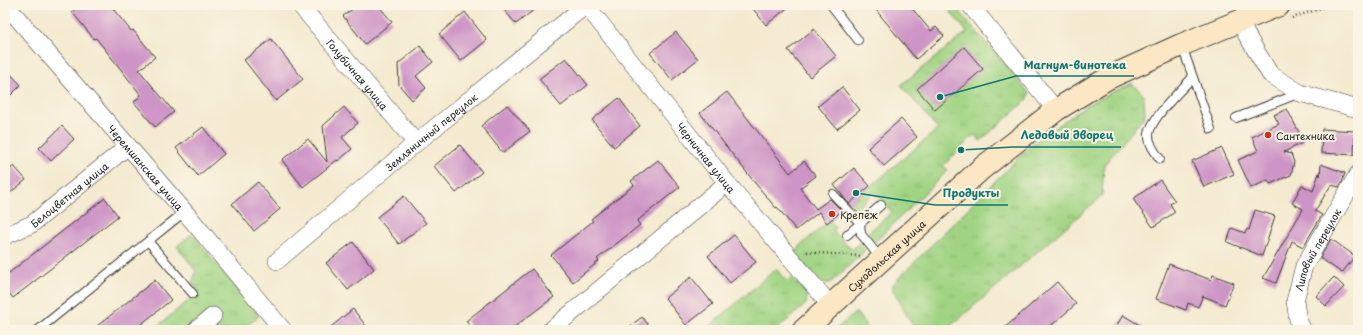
<svg xmlns="http://www.w3.org/2000/svg" width="1363" height="335" font-family="'Playpen Sans',sans-serif">
<style>
.grass{fill:url(#grass-tufts);stroke:#5e7850}
.building{fill:#cd94c6}
.lines{fill:none;stroke-linecap:round;stroke-linejoin:round}
.lane-casing{stroke:#3c3b37;stroke-width:10}
.street-casing{stroke:#3c3b37;stroke-width:18}
.secondary-casing{stroke:#3c3b37;stroke-width:24}
.path{stroke:#3c3b37;stroke-width:2.5;stroke-dasharray:1 3;stroke-linecap:butt}
.lane{stroke:#fff;stroke-width:8}
.street{stroke:#fff;stroke-width:17}
.secondary{stroke:#fbe7c3;stroke-width:22}
.poi-dot{fill:#c8321e;stroke:#fcf5e5;stroke-width:1.5}
.labels{text-anchor:middle;dominant-baseline:central;stroke-width:4;stroke-linejoin:round;paint-order:stroke}
.street-label{font-size:10px;fill:#1c1c1c;stroke:#fcf5e5}
.poi-label{font-size:10px;fill:#1c1c1c;stroke:#fcf5e5;text-anchor:start}
.leader{fill:none;stroke:#0f766e;stroke-width:1.5}
.callout-dot{fill:#0f766e;stroke:#fcf5e5;stroke-width:1.5}
.callout-label{font-size:11px;text-anchor:middle;font-weight:bold;fill:#0f766e;stroke:#fcf5e5;stroke-width:4;stroke-linejoin:round;paint-order:stroke}
</style>
<defs>
<pattern id="grass-tufts" width="24" height="20" patternUnits="userSpaceOnUse"><rect width="24" height="20" fill="#a0d483"/><path d="M3 7l-1-3M5 7V3M7 7l1-3M15 17l-1-3M17 17v-4M19 17l1-3" fill="none" stroke="#89b571"/></pattern>
</defs>
<rect width="100%" height="100%" fill="#fcf5e5"/>
<filter id="ink" filterUnits="userSpaceOnUse"><feTurbulence type="fractalNoise" baseFrequency=".025" numOctaves="2"/><feDisplacementMap in="SourceGraphic" scale="8" xChannelSelector="R" yChannelSelector="G"/><feConvolveMatrix kernelMatrix="1 2 1 2 8 2 1 2 1" color-interpolation-filters="sRGB"/></filter>
<filter id="wash" filterUnits="userSpaceOnUse"><feTurbulence type="fractalNoise" baseFrequency=".012" numOctaves="4" result="noise"/><feDisplacementMap in="SourceGraphic" scale="16" xChannelSelector="R" yChannelSelector="G"/><feGaussianBlur stdDeviation="0.9" result="paint"/><feColorMatrix in="noise" values="0 0 0 0 0 0 0 0 0 0 0 0 0 0 0 0 0 1.4 0 .05"/><feComposite in="paint" operator="in"/></filter>
<g filter="url(#wash)">
<rect width="100%" height="100%" fill="#f4ead0"/>
<path class="grass" d="M 945,5 L 954,5 L 1029,93 L 1028,99 L 980,141 L 974,135 L 943,166 L 948,170 L 875,242 L 868,233 L 892,212 L 874,192 L 856,209 L 850,204 L 938,129 L 901,85 L 967,32 Z
M 1132,83 L 1144,95 L 1145,116 L 1104,165 L 1102,196 L 946,330 L 915,330 L 891,286 L 1031,145 L 1088,104 Z
M 830,220 L 835,228 L 833,231 L 852,250 L 859,243 L 865,249 L 863,253 L 830,283 L 822,283 L 796,255 L 801,245 Z
M 192,234 L 259,316 L 242,330 L 206,330 L 221,318 L 214,308 L 186,330 L 153,330 L 199,292 L 192,283 L 196,271 L 177,246 Z
M 776,269 L 787,282 L 792,277 L 807,295 L 806,304 L 776,330 L 705,330 Z
M 856,312 L 869,330 L 835,330 Z"/>
<g id="blocks">
<path class="building" d="M 81,5 L 110,5 L 131,31 L 133,30 L 155,57 L 139,70 L 174,112 L 155,127 L 134,102 L 141,95 L 96,38 L 94,39 L 72,12 Z
M 358,5 L 378,5 L 392,22 L 365,44 L 343,16 Z
M 500,5 L 540,5 L 516,24 Z
M 750,5 L 791,5 L 766,25 Z
M 872,5 L 909,5 L 931,31 L 936,27 L 944,36 L 916,59 Z
M 465,12 L 487,40 L 461,61 L 439,34 Z
M 814,29 L 836,56 L 810,77 L 788,50 Z
M 676,32 L 698,59 L 672,80 L 650,53 Z
M 271,39 L 303,79 L 276,101 L 244,60 Z
M 420,46 L 433,62 L 416,76 L 426,88 L 412,100 L 399,85 L 398,64 Z
M 964,47 L 983,69 L 935,110 L 917,89 Z
M 566,58 L 588,85 L 561,106 L 539,79 Z
M 5,68 L 21,85 L 5,101 Z
M 842,87 L 860,110 L 837,129 L 818,106 Z
M 727,92 L 790,173 L 804,161 L 816,176 L 800,188 L 816,209 L 830,199 L 842,211 L 827,223 L 819,212 L 796,230 L 777,207 L 776,208 L 755,183 L 700,113 Z
M 619,98 L 640,126 L 614,147 L 592,120 Z
M 507,105 L 530,131 L 503,153 L 481,126 Z
M 344,107 L 358,123 L 342,137 L 352,149 L 338,161 L 337,160 L 303,187 L 282,160 L 308,139 L 327,162 L 323,126 Z
M 1287,109 L 1304,142 L 1284,152 L 1291,154 L 1294,162 L 1291,175 L 1270,184 L 1268,180 L 1251,188 L 1238,160 L 1258,151 L 1252,137 L 1279,124 L 1274,115 Z
M 901,119 L 917,137 L 884,166 L 868,148 Z
M 62,126 L 74,139 L 51,161 L 39,148 Z
M 203,127 L 224,154 L 198,176 L 176,148 Z
M 1322,129 L 1355,131 L 1354,155 L 1321,153 Z
M 460,145 L 482,172 L 456,193 L 434,166 Z
M 1222,148 L 1234,174 L 1204,187 L 1192,161 Z
M 658,160 L 680,187 L 637,221 L 640,225 L 597,259 L 599,261 L 573,282 L 551,255 L 593,221 L 591,219 L 634,185 L 631,181 Z
M 1321,164 L 1345,173 L 1342,182 L 1339,187 L 1331,185 L 1315,211 L 1322,215 L 1303,247 L 1292,241 L 1276,283 L 1263,278 L 1303,209 L 1292,203 L 1302,185 L 1313,191 L 1319,173 L 1320,176 Z
M 14,166 L 26,180 L 5,197 L 5,173 Z
M 854,168 L 870,186 L 849,204 L 834,185 Z
M 1160,180 L 1175,201 L 1170,204 L 1175,212 L 1153,227 L 1133,199 Z
M 258,182 L 280,209 L 254,231 L 232,204 Z
M 404,196 L 426,223 L 399,244 L 377,217 Z
M 105,198 L 118,216 L 13,298 L 5,289 L 5,276 Z
M 1255,210 L 1275,216 L 1262,256 L 1227,242 L 1232,228 L 1245,233 L 1247,229 L 1249,230 Z
M 734,235 L 756,262 L 730,283 L 708,256 Z
M 1331,239 L 1355,256 L 1342,273 L 1320,258 Z
M 353,242 L 374,269 L 348,290 L 326,263 Z
M 1169,264 L 1211,280 L 1213,275 L 1234,283 L 1225,305 L 1203,296 L 1198,307 L 1188,303 L 1186,310 L 1156,299 Z
M 532,269 L 554,297 L 510,330 L 473,330 L 466,321 Z
M 691,277 L 713,304 L 686,325 L 665,298 Z
M 1334,277 L 1344,287 L 1326,306 L 1316,296 Z
M 155,280 L 171,300 L 134,330 L 92,330 Z
M 1057,282 L 1076,304 L 1046,330 L 1002,330 Z
M 353,309 L 369,330 L 327,330 Z
M 1123,315 L 1148,330 L 1114,330 Z
M 642,317 L 652,330 L 625,330 Z"/>
</g>
</g>
<g filter="url(#ink)">
<use href="#blocks" fill-opacity="0" stroke="#3c3b37" stroke-width="1"/>
<g class="lines">
<g class="lane-casing">
<path id="lane" d="M 831,5 L 858,40
M 1182,46 L 1211,129
M 1236,118 L 1300,93
M 1160,159 C 1155,152 1148,143 1149,134 C 1151,118 1181,90 1192,78
M 833,194 L 860,223 L 861,234 L 881,259
M 847,235 L 881,205
M 148,241 L 193,294
M 38,330 L 178,217"/>
</g>
<g class="street-casing">
<g id="street">
<path id="s1" d="M 6,5 L 185,212 L 283,330"/>
<path id="s2" d="M 300,5 L 416,143"/>
<path id="s3" d="M 586,5 L 727,183 L 831,306"/>
<path d="M 970,5 L 1056,110"/>
<path d="M 1241,20 L 1246,34 L 1270,74 L 1300,93 L 1358,109"/>
<path id="s4" d="M 5,236 L 32,224 L 128,146"/>
<path id="s5" d="M 277,261 L 416,143 L 586,5"/>
<path d="M 196,330 L 213,316"/>
<path d="M 551,330 L 727,183"/>
<path id="s6" d="M 1303,330 L 1298,320 L 1295,301 L 1304,266 L 1358,174"/>
</g>
</g>
<g class="secondary-casing">
<g id="secondary">
<path id="s7" d="M 804,330 L 981,169 L 1056,110 L 1108,78 L 1181,45 L 1279,5"/>
</g>
</g>
<path class="path" d="M 1292,18 L 1324,7
M 807,252 L 860,256"/>
<use href="#lane" class="lane"/>
<use href="#street" class="street"/>
<use href="#secondary" class="secondary"/>
</g>
</g>
<g class="poi-dot">
<circle cx="1268" cy="135" r="4"/>
<circle cx="832" cy="214" r="4"/>
</g>
<g class="labels">
<g class="street-label">
<text stroke="none"><textPath href="#s2" startOffset="90">Голубичная улица</textPath></text>
<text stroke="none"><textPath href="#s5" startOffset="201">Земляничный переулок</textPath></text>
<text stroke="none"><textPath href="#s3" startOffset="194">Черничная улица</textPath></text>
<text stroke="none"><textPath href="#s1" startOffset="214">Черемшанская улица</textPath></text>
<text stroke="none"><textPath href="#s4" startOffset="77">Белоцветная улица</textPath></text>
<text stroke="none"><textPath href="#s6" startOffset="87">Липовый переулок</textPath></text>
<text stroke="none"><textPath href="#s7" startOffset="111">Суходольская улица</textPath></text>
</g>
<g class="poi-label">
<text x="1276" y="135">Сантехника</text>
<text x="840" y="214">Крепёж</text>
</g>
</g>
<path class="leader" d="M940 97L1016 76H1134M961 150L1013 147H1121M856 193L935 205H1008"/>
<g class="callout-dot">
<circle cx="940" cy="97" r="4"/>
<circle cx="961" cy="150" r="4"/>
<circle cx="856" cy="193" r="4"/>
</g>
<g class="callout-label">
<text x="1075" y="69">Магнум-винотека</text>
<text x="1067" y="139">Ледовый дворец</text>
<text x="971" y="197">Продукты</text>
</g>
<rect width="1363" height="335" fill="none" stroke="#fcf5e5" stroke-width="20"/>
</svg>
